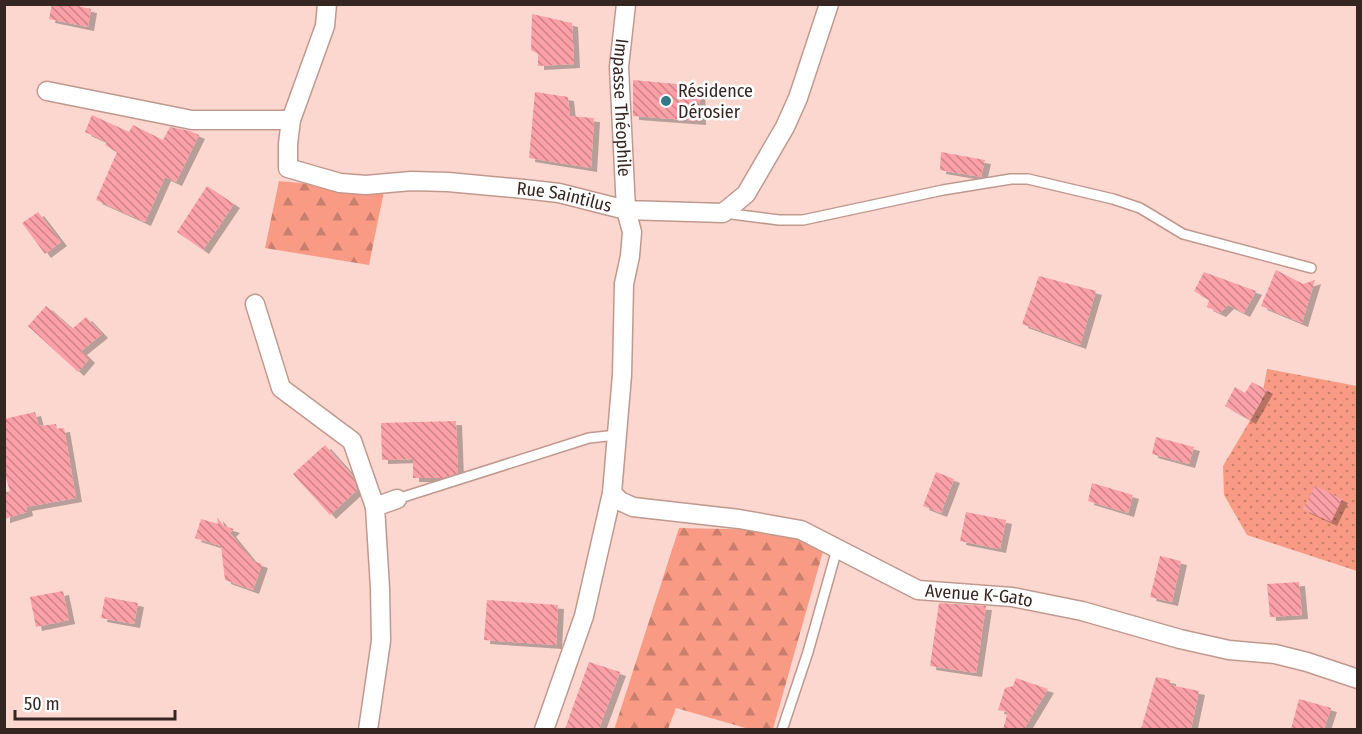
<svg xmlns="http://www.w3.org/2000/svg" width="1362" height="734" font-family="'Fira Sans Condensed',sans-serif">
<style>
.forest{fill:url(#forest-firs)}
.park{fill:url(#park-dots)}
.building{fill:url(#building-back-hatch);filter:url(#shadow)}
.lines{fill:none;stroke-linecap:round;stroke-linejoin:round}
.service-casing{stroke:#c1988e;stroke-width:12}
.minor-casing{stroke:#c1988e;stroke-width:21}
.service{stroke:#fff;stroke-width:9}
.minor{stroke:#fff;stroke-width:18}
.poi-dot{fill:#337887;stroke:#fff;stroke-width:2}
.labels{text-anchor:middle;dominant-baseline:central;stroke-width:5;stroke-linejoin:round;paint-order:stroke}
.poi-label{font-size:18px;fill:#362622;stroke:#fff;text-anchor:start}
.street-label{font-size:18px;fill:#362622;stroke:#fff}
</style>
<defs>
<pattern id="forest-firs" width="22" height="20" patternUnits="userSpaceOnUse" patternTransform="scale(1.5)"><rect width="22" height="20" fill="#f99b84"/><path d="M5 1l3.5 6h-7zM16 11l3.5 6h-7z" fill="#ca7e6c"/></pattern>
<pattern id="park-dots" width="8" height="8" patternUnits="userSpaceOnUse" patternTransform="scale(1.5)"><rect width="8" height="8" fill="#f99b84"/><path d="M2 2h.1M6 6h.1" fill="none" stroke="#ca7e6c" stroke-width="1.8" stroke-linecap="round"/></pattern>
<pattern id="building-back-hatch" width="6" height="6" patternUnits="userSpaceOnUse" patternTransform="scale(1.5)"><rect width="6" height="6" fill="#fca0a8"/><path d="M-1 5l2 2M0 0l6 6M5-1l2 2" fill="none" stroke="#cd8288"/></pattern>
<filter id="shadow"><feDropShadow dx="6" dy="4" stdDeviation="0" flood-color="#0004"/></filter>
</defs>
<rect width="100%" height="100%" fill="#fbd7cf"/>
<path class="forest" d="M 279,181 L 384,191 L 369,265 L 265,248 Z
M 679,528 L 783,530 L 824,548 L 773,729 L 749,729 L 676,708 L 668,729 L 614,730 Z"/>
<path class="park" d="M 1267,369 L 1357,386 L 1357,571 L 1247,535 L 1224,495 L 1223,466 L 1261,402 Z"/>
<path class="building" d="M 52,4 L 69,4 L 91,9 L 88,27 L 49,19 Z
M 532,14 L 572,23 L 574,64 L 538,66 L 538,54 L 531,50 Z
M 633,80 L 699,86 L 700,121 L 633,116 Z
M 535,92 L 568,97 L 570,116 L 594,118 L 591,168 L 529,158 Z
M 92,115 L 129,132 L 133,125 L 163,140 L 170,127 L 190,131 L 199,135 L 176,182 L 165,177 L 145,222 L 96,200 L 117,152 L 105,145 L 107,142 L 85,132 Z
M 941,152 L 985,160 L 981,177 L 940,170 Z
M 207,186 L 234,204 L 203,250 L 177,232 Z
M 38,212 L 61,242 L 45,254 L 22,223 Z
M 1276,270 L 1303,284 L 1315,280 L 1302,323 L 1261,306 Z
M 1204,272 L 1256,291 L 1244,313 L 1228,305 L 1220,313 L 1207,307 L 1209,300 L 1194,291 Z
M 1039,276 L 1096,291 L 1080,345 L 1022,324 Z
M 46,306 L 72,329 L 86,317 L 102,334 L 81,351 L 89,359 L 78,372 L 28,326 Z
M 1252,382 L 1267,390 L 1250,420 L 1225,406 L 1235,387 L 1245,393 Z
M 35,412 L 39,426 L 56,424 L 57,429 L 64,428 L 76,498 L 26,507 L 27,512 L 4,519 L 4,493 L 10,491 L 4,471 L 4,419 Z
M 456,421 L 458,473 L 442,478 L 413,478 L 413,459 L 382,460 L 381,423 Z
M 1156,437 L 1194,447 L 1189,464 L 1152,454 Z
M 325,445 L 352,475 L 357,490 L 330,515 L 293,474 Z
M 936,472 L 954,479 L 941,513 L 923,506 Z
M 1092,483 L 1133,495 L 1128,513 L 1088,501 Z
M 1315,486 L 1342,499 L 1331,522 L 1303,509 Z
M 966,512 L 1006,520 L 1000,549 L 960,541 Z
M 217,517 L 224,526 L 234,529 L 230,533 L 253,561 L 262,564 L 253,590 L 225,580 L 221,546 L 195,538 L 201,519 L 218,524 Z
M 1160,556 L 1181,561 L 1172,602 L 1150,597 Z
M 1299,582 L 1302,615 L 1270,617 L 1267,584 Z
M 63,591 L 69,620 L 36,627 L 30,597 Z
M 105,597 L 138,603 L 134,624 L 101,618 Z
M 487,600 L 558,605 L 556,645 L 484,640 Z
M 939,603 L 986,606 L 976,673 L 930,666 Z
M 589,662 L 620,672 L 599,729 L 565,729 Z
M 1156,677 L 1170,680 L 1170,685 L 1199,691 L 1191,729 L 1141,729 Z
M 1016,678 L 1048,689 L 1024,729 L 1003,729 L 1008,712 L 998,710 L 1005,688 L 1013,686 Z
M 1299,699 L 1331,708 L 1324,729 L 1291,729 Z"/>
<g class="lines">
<g class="service-casing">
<path id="service" d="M 724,213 L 779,220 L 803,220 L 943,190 L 1011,179 L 1028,179 L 1113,199 L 1140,208 L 1183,234 L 1311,268
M 397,499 L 589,438 L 617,435
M 782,730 L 808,652 L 837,549"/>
</g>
<g class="minor-casing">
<g id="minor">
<path id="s1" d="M 327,4 L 325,26 L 291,120 L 288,144 L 288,168 L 340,183 L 366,185 L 411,181 L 448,182 L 524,189 L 559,193 L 626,210 L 632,232 L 630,256 L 624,284 L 622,375 L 612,493 L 584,616 L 544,730"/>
<path id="s2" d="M 626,4 L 619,67 L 626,210 L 723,213 L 746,194 L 785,127 L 798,98 L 829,4"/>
<path d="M 47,91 L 192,120 L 291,120"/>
<path d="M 255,304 L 281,388 L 352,441 L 375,507"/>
<path id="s3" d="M 612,493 L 620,501 L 633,507 L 739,519 L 801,530 L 918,590 L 1012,597 L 1082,611 L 1180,639 L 1229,650 L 1275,654 L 1307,662 L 1358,679"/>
<path d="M 368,730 L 381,641 L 380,588 L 375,507 L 397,499"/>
</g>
</g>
<use href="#service" class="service"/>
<use href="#minor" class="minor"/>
</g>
<circle class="poi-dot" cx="666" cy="101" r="6"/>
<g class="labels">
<g class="poi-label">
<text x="678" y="91">Résidence<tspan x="678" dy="21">Dérosier</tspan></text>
</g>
<g class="street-label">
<text stroke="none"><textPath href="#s2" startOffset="104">Impasse Théophile</textPath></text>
<text stroke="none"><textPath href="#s1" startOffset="450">Rue Saintilus</textPath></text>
<text stroke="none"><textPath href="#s3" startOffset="388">Avenue K-Gato</textPath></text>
</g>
</g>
<rect width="1362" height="734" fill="none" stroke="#362622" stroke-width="12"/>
<path d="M15 710v9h160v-9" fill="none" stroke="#362622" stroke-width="3"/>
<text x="24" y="710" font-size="18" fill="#362622" stroke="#ffffff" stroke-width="4.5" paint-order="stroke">50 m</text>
</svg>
